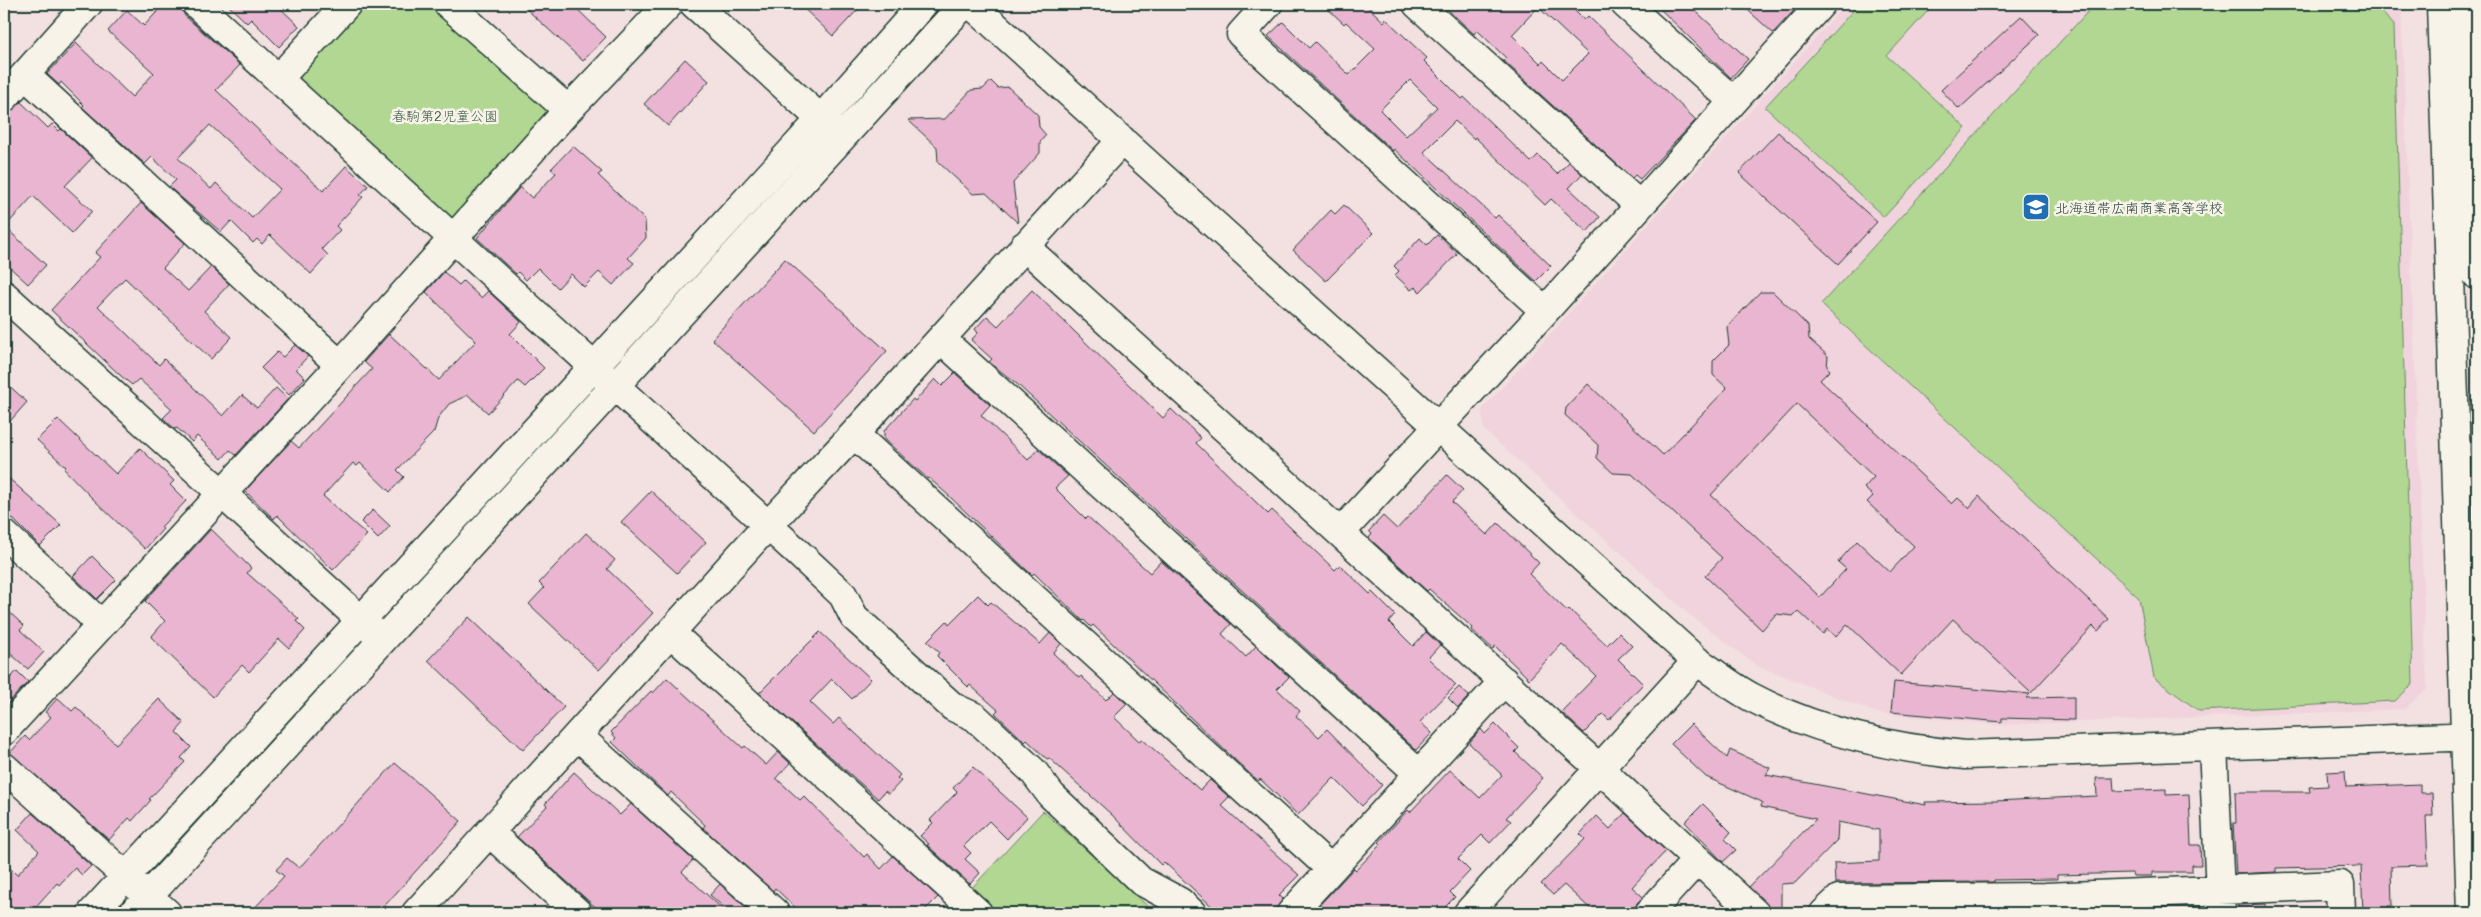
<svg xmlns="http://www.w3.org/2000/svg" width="2481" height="917" font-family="Mali,'Klee One',sans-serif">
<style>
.built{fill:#f0d3dc}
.green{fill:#b1d793;stroke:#688a64}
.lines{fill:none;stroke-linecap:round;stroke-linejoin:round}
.stream{stroke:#5e95a1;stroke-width:6}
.building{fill:#eab5d0;stroke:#1f3d34;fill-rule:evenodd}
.minor-casing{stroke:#1f3d34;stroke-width:31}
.minor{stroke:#f7f3e8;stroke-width:28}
.labels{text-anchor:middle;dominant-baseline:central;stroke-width:5;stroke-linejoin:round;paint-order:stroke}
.park-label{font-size:14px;fill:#3c5c47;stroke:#f7f3e8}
.poi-label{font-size:14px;fill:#1f3d34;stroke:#f7f3e8;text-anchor:start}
</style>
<rect width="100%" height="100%" fill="#f3e0e1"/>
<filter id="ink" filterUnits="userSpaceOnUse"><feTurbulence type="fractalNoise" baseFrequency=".02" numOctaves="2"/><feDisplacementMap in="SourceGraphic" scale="10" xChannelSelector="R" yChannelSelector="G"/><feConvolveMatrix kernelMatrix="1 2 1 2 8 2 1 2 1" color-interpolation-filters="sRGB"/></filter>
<g filter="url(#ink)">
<path class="built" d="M 1846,4 L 2401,4 L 2427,688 L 2405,709 L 2001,725 L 1877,713 L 1756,665 L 1690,615 L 1484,430 L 1482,410 Z"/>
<path class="green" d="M 357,4 L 437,4 L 548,102 L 550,118 L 453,223 L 298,86 L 298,73 Z
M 1859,4 L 1934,4 L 1887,56 L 1966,128 L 1884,217 L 1765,107 Z
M 2144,4 L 2374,4 L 2394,25 L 2413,684 L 2395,701 L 2199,711 L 2154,678 L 2139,598 L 1821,304 L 2092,7 Z
M 1043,811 L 1155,913 L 993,913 L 969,891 Z"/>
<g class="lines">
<path class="stream" d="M 1123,4 L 1166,6 L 1176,4"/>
</g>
<path class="building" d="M 164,4 L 179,4 L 185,16 L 240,65 L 216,90 L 323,191 L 346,166 L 368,186 L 360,195 L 363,197 L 336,226 L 340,230 L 322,249 L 328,255 L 311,274 L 270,235 L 262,244 L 257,239 L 253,243 L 231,221 L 221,232 L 169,187 L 176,180 L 152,157 L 145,164 L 82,107 L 84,105 L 61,82 L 59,85 L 47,74 L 76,43 L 132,97 L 154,73 L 108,31 L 127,10 L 144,26 ZM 210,125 L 280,189 L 252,218 L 216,183 L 211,189 L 178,158 Z
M 227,4 L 276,4 L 299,26 L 279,47 L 251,19 L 247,23 Z
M 521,4 L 572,4 L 606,37 L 583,61 Z
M 799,4 L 863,4 L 833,36 Z
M 1323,4 L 1365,4 L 1384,22 L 1386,19 L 1427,58 L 1424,61 L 1462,99 L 1464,97 L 1531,162 L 1538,155 L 1557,174 L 1569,162 L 1582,174 L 1569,188 L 1600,217 L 1587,232 L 1551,199 L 1545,205 L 1475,137 L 1474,139 L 1455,121 L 1424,152 L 1495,218 L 1498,215 L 1551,266 L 1536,281 L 1394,149 L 1393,151 L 1268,36 L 1283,22 L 1309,48 L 1315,42 L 1349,75 L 1375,49 L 1346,22 L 1344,24 ZM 1410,80 L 1437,107 L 1406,136 L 1380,110 Z
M 1442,4 L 1568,4 L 1584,20 L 1588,16 L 1696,120 L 1640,179 L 1635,175 L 1632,178 L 1506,63 L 1503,61 L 1506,58 L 1477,30 L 1474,34 ZM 1538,7 L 1588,54 L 1562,80 L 1543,61 L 1541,64 L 1512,35 Z
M 1655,4 L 1688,4 L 1748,59 L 1731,78 Z
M 1741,4 L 1800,4 L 1773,33 Z
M 2021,16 L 2039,35 L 1959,109 L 1941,90 Z
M 685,59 L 709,81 L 668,126 L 644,104 Z
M 991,81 L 998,88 L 1008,87 L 1038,115 L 1039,127 L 1046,135 L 1040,142 L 1040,153 L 1013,183 L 1018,223 L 986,193 L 973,194 L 938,162 L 937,147 L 908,120 L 945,119 L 971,90 L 983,89 Z
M 21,102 L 48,128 L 52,124 L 59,131 L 61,129 L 92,158 L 65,186 L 92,211 L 72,233 L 33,196 L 5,227 L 46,265 L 28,284 L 4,262 L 4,117 Z
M 1778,132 L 1877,222 L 1838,264 L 1739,173 Z
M 573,146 L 602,172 L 598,175 L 645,220 L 646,238 L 628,258 L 634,263 L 613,285 L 599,272 L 584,287 L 571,274 L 558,288 L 538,268 L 526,280 L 518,272 L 516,274 L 477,238 L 520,187 L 532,198 L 556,173 L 551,169 Z
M 141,203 L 185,243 L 163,268 L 188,291 L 211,267 L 229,284 L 204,311 L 232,337 L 211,359 L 125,278 L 98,306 L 159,365 L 164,359 L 223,416 L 242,395 L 257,408 L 276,388 L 288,399 L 236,455 L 230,450 L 222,459 L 197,436 L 192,442 L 177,428 L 175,429 L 163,418 L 172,409 L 139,379 L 132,385 L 121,376 L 51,310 L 100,257 L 95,253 Z
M 1344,205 L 1373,233 L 1326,281 L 1293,250 L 1331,210 L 1335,214 Z
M 1437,235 L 1457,254 L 1420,292 L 1415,287 L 1411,290 L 1395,275 L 1399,271 L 1394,266 L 1420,238 L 1427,245 Z
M 785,259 L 887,351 L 814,431 L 712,339 Z
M 444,272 L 459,285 L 463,281 L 481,298 L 488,291 L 521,322 L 510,334 L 544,368 L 525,387 L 518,381 L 488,413 L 468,395 L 449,404 L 438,418 L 434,432 L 397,470 L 404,477 L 390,492 L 360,463 L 357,466 L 353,463 L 323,496 L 367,535 L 333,570 L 277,515 L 274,519 L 245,491 L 291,441 L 299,448 L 372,369 L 364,362 L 389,334 L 439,380 L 476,341 L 426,292 Z
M 1032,290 L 1163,418 L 1171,409 L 1201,438 L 1196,443 L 1268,514 L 1272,510 L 1335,570 L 1340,565 L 1370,594 L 1372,592 L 1395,615 L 1389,622 L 1413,646 L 1426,632 L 1440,645 L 1428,658 L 1456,685 L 1420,722 L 1432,733 L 1416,750 L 1017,384 L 989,362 L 992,359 L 971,340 L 978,333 L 975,329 L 987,316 L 998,326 Z
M 1760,292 L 1773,292 L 1808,326 L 1809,339 L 1828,356 L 1827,367 L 1830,370 L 1820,380 L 1952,504 L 1958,498 L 1969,508 L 1979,496 L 2109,619 L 2098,631 L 2093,626 L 2031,693 L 1953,619 L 1901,675 L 1847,624 L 1836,637 L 1827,629 L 1823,634 L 1798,611 L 1793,616 L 1776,614 L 1762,630 L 1705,576 L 1722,558 L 1632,474 L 1613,473 L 1597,458 L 1598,445 L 1565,415 L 1566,408 L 1588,384 L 1663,455 L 1727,388 L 1713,375 L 1713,361 L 1729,345 L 1727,327 ZM 1797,404 L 1874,477 L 1864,488 L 1873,496 L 1867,502 L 1914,546 L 1890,572 L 1857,541 L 1838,562 L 1846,569 L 1820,597 L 1711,495 Z
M 295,345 L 308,356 L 296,369 L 305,378 L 289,395 L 261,368 L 277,352 L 283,357 Z
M 955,373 L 990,405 L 981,415 L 1028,460 L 1038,449 L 1068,476 L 1055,488 L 1086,519 L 1088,517 L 1150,573 L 1161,561 L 1231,624 L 1222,634 L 1246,657 L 1256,646 L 1289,677 L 1277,689 L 1300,711 L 1296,716 L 1319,737 L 1327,729 L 1382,785 L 1362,806 L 1334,778 L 1298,815 L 1260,779 L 1259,781 L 1250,774 L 1093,625 L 1091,627 L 1084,620 L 1083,621 L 1034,573 L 1032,575 L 948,495 L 929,478 L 928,479 L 884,439 L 884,431 L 913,399 L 915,401 L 935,379 L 942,386 Z
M 4,381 L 27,402 L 4,428 Z
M 58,419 L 116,474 L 140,448 L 174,481 L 170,485 L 186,501 L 161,527 L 163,529 L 145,549 L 91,497 L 64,469 L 66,467 L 37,440 Z
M 4,474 L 61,525 L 40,546 L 4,510 Z
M 1447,475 L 1463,490 L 1452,502 L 1487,535 L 1498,523 L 1539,563 L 1529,574 L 1567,611 L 1569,609 L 1607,645 L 1619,633 L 1632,646 L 1618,659 L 1643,684 L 1609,720 L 1603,714 L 1584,733 L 1561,712 L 1596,676 L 1562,644 L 1529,679 L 1495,646 L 1493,649 L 1472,630 L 1473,628 L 1429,589 L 1427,591 L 1369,538 L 1372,534 L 1369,531 L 1383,516 L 1397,529 Z
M 651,491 L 706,542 L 677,573 L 621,522 Z
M 373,510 L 390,526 L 378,539 L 361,522 Z
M 211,529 L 251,568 L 247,573 L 299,619 L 296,621 L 305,630 L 289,648 L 279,639 L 249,672 L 242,665 L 213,697 L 151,637 L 165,621 L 145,601 Z
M 586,533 L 615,560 L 607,569 L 653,613 L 599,670 L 529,604 L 544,588 L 539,583 Z
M 92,556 L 116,580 L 97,599 L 73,576 Z
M 978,595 L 988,605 L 991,602 L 1040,644 L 1050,633 L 1061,644 L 1053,653 L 1079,678 L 1081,676 L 1106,700 L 1114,692 L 1127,704 L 1114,717 L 1139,741 L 1142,739 L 1200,790 L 1210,780 L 1229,797 L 1221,805 L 1299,875 L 1279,895 L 1283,899 L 1276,913 L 1219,913 L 1164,862 L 1161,865 L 1112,815 L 1049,758 L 1047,759 L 1027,740 L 1025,742 L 995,713 L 998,710 L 970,685 L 968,687 L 937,656 L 939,652 L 927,641 L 947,621 L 949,624 Z
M 4,607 L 24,626 L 20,630 L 44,652 L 28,669 L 4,648 Z
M 469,617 L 564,707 L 523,750 L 428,660 Z
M 820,632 L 871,679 L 852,699 L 832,679 L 810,702 L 833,724 L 839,718 L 900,775 L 897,778 L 901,781 L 889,794 L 885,791 L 878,799 L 759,693 Z
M 17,671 L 28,682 L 4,707 L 4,684 Z
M 667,678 L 743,748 L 745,746 L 766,765 L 778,752 L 790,763 L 776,778 L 800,800 L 804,796 L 864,857 L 867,854 L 881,869 L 893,856 L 938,897 L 922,913 L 801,913 L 775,888 L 773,891 L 703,828 L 705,825 L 671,792 L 668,796 L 612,742 L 616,738 L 611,732 L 651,691 L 653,693 Z
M 1894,682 L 2030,694 L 2026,698 L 2074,697 L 2074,720 L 2002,718 L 2002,722 L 1891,712 Z
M 1459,687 L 1469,696 L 1458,708 L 1448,698 Z
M 58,698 L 72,711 L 76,707 L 116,744 L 159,699 L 184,723 L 176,732 L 191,747 L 181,758 L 185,762 L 149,799 L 151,800 L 132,821 L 129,818 L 109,840 L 10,753 L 25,736 L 29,740 L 51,717 L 45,712 Z
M 1495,724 L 1519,748 L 1515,752 L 1543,778 L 1506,818 L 1511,821 L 1490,843 L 1482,835 L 1458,859 L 1470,871 L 1450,892 L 1455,897 L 1439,913 L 1312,913 L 1354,868 L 1356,870 L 1381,844 L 1379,842 L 1408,810 L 1410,812 L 1450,770 L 1480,798 L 1502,775 L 1469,743 L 1481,729 L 1485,734 Z
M 1691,724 L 1727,758 L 1730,750 L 1770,768 L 1766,775 L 1926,805 L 1925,802 L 1995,801 L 2097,796 L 2096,778 L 2113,778 L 2114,791 L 2166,789 L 2166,795 L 2189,794 L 2191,845 L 2200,845 L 2201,865 L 2192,865 L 2192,872 L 2152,872 L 2152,876 L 2133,876 L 2132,873 L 2057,875 L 2057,879 L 1994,880 L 1994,882 L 1835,883 L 1834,863 L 1879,861 L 1879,830 L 1838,822 L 1837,840 L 1795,883 L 1781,884 L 1781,913 L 1775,913 L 1749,887 L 1816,819 L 1761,807 L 1762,802 L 1706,777 L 1671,744 Z
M 395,763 L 461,821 L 378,913 L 250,913 L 284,876 L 276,870 L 287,858 L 299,868 Z
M 973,767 L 1027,817 L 1007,839 L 989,821 L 964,846 L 971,853 L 965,859 L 980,873 L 970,884 L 927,845 L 929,844 L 920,836 L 933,823 L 930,820 L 957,792 L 953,788 Z
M 2345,771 L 2346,787 L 2420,784 L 2420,793 L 2432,793 L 2433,816 L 2426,816 L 2428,865 L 2391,866 L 2392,906 L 2388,906 L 2388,913 L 2363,913 L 2361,866 L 2276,868 L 2276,872 L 2236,874 L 2233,823 L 2236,823 L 2235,792 L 2310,792 L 2309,787 L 2328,786 L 2327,772 Z
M 574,772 L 620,815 L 631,804 L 693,860 L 682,872 L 727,913 L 602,913 L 517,837 L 547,806 L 545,804 Z
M 1703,804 L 1731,832 L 1725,839 L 1736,850 L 1723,862 L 1685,822 Z
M 32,813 L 91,866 L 82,875 L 75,868 L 59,885 L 57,883 L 30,913 L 14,913 L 4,904 L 4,862 L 17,875 L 39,851 L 17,830 Z
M 1625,813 L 1666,851 L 1632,887 L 1643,897 L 1637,903 L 1634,913 L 1595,913 L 1564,885 L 1553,895 L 1541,884 L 1585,839 L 1580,834 L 1597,816 L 1610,829 Z
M 720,884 L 752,913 L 730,913 L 710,895 Z
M 2266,904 L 2266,913 L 2239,913 L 2238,905 Z"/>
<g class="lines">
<g class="minor-casing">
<path id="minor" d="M 196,4 L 795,550 L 843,595 L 854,617 L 953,707 L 975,717 L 1033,771 L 1051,795 L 1141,881 L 1180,902 L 1192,913
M 448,4 L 568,110
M 694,4 L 834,131
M 971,4 L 1697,661 C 1715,673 1732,687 1751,697 C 1817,732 1891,748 1965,755 L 2477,736
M 1268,4 L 1241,34 L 1545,311
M 1417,4 L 1639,205
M 1625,4 L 1732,100
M 2441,4 L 2471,913
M 2468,4 L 2477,275
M 25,75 L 340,365
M 278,79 L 347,4
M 4,98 L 88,4
M 1024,246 L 1599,768 L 1755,913
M 4,295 L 373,631
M 941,339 L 1419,774
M 854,434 L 1331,869
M 1341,532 L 1545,311 L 1821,4
M 4,534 L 101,624
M 671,633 L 978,913
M 4,731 L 340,365 L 568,110 L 669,4
M 578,736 L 775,913
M 2213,747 L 2221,913
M 4,767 L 167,913
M 489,832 L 578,913
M 92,913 L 821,119 L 923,4
M 133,913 L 964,4
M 416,913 L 756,538 L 854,434 L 1122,140
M 1291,913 L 1504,681
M 1468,913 L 1697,661
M 1649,913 L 1697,860
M 1824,913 L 1839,899 L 2045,897 L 2340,885 L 2341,913"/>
</g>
<use href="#minor" class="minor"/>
</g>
</g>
<defs>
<g id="school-square" transform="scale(1.4375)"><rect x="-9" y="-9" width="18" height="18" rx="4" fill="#1f6fb2" stroke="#f7f3e8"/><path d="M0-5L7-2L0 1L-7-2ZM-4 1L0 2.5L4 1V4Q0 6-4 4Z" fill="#fff"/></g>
</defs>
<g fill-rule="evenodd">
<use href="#school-square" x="2036" y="207"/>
</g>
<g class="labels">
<g class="park-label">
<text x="445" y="115">春駒第2児童公園</text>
</g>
<g class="poi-label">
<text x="2055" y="207">北海道帯広南商業高等学校</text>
</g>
</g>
<rect width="2481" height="917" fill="none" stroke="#f7f3e8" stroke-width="20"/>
<rect x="10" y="10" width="2461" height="897" fill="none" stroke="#1f3d34" stroke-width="2" filter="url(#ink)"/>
</svg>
